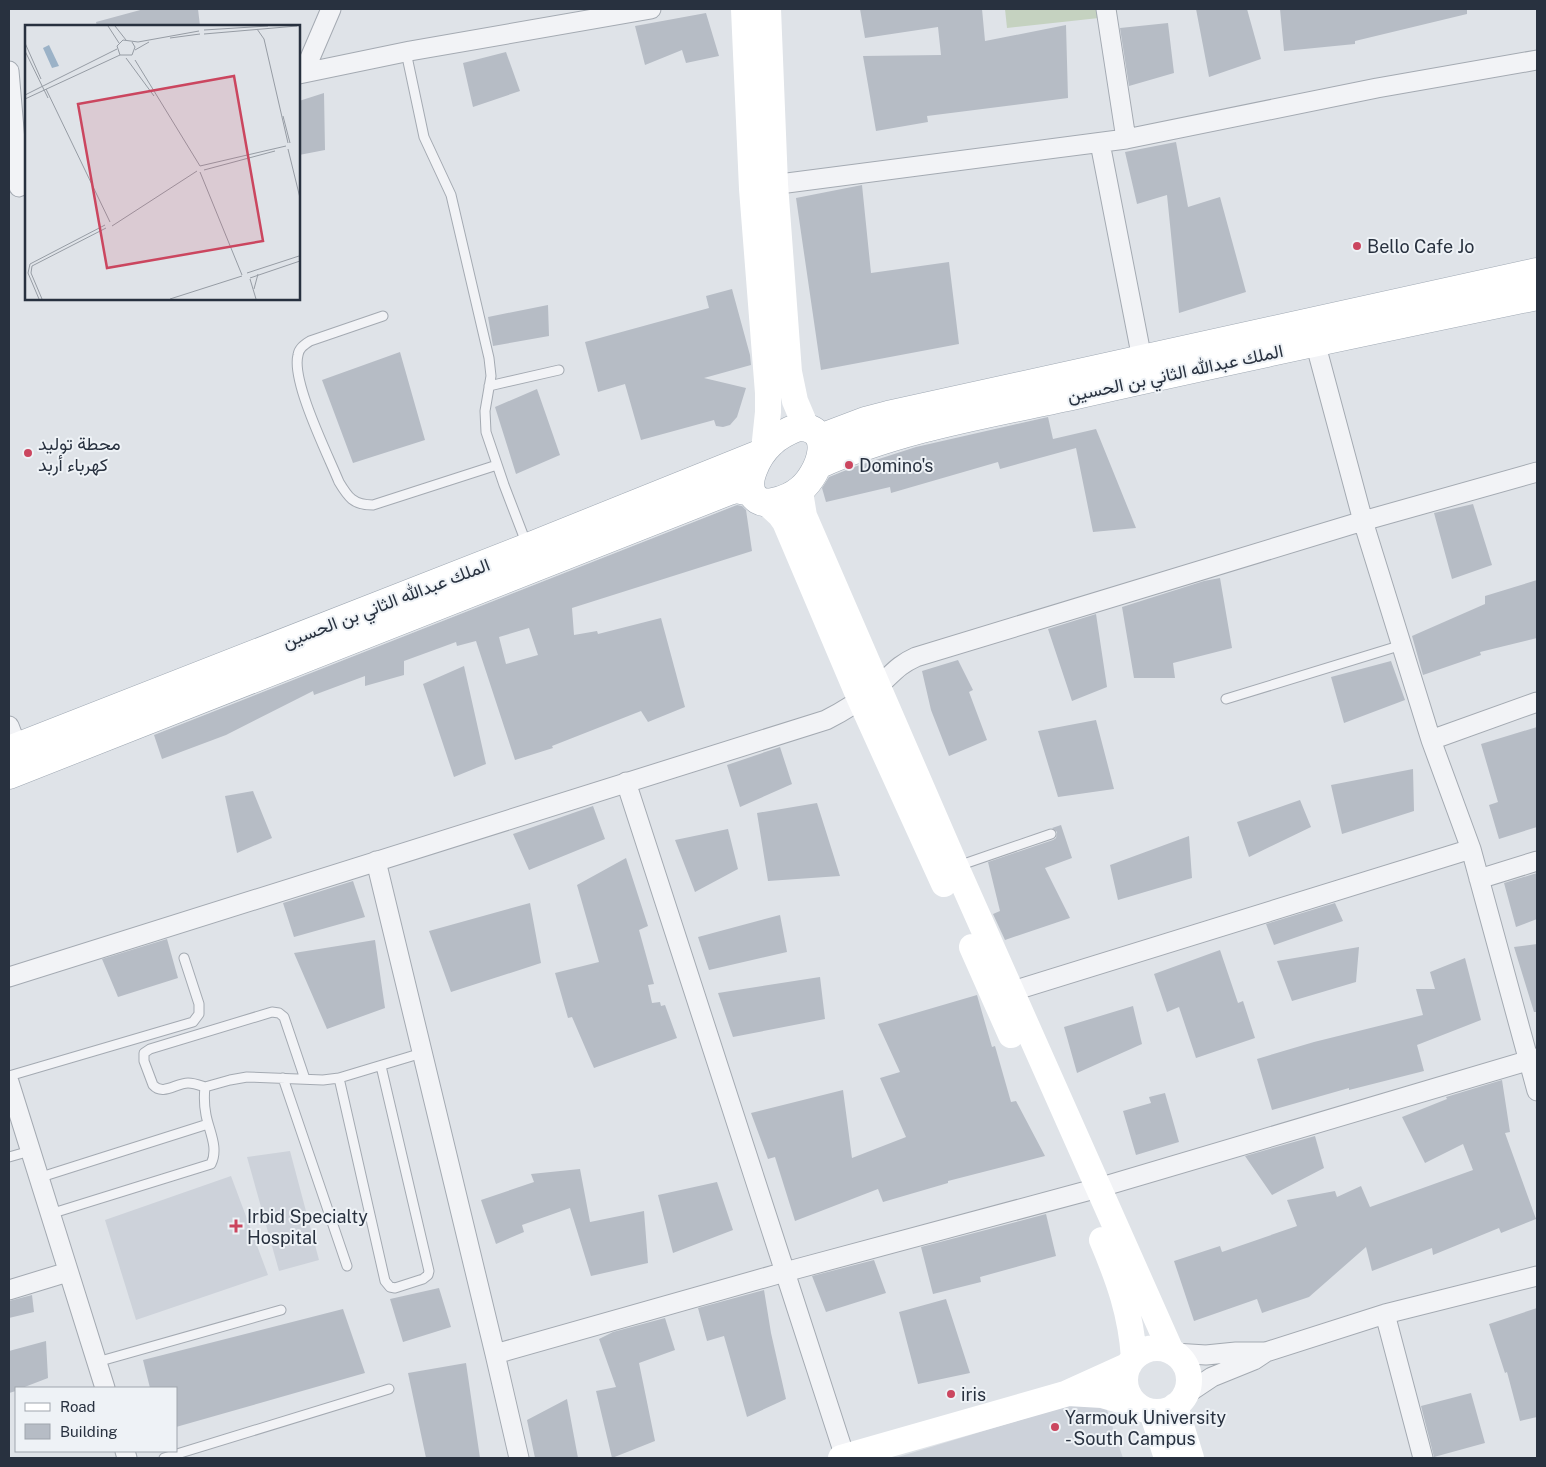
<svg xmlns="http://www.w3.org/2000/svg" width="1546" height="1467" font-family="'Public Sans',Vazirmatn,sans-serif">
<style>
.built{fill:#cdd2da}
.green{fill:#c5d2c0}
.building{fill:#b6bcc5;fill-rule:evenodd}
.lines{fill:none;stroke-linecap:round;stroke-linejoin:round}
.lane-casing{stroke:#a4aab2;stroke-width:11}
.street-casing{stroke:#a4aab2;stroke-width:21}
.primary-casing{stroke:#9fa8b3;stroke-width:29}
.lane{stroke:#f2f3f6;stroke-width:9}
.street{stroke:#f2f3f6;stroke-width:19}
.secondary{stroke:#fff;stroke-width:26}
.primary{stroke:#fff;stroke-width:28}
.poi-dot{fill:#cb465f;stroke:#eef2f6;stroke-width:2}
.labels{text-anchor:middle;dominant-baseline:central;stroke-width:4;stroke-linejoin:round;paint-order:stroke}
.poi-label{font-size:18px;fill:#28313f;stroke:#eef2f6;text-anchor:start}
.street-label{font-size:18px;fill:#28313f;stroke:#eef2f6}
.inset-road{fill:none;stroke:#969ca4;stroke-width:1}
.view{fill:#cb465f;fill-opacity:0.15;stroke:#cb465f;stroke-width:2.5}
.inset-edge{fill:none;stroke:#28313f;stroke-width:2.5}
</style>
<rect width="100%" height="100%" fill="#dfe3e8"/>
<path class="built" d="M 290,1151 L 319,1260 L 279,1271 L 247,1157 Z
M 231,1176 L 268,1275 L 136,1320 L 105,1220 Z
M 1102,1395 L 1123,1458 L 895,1458 Z"/>
<path class="green" d="M 1005,9 L 1097,9 L 1099,18 L 1007,28 Z"/>
<path class="building" d="M 144,9 L 198,9 L 200,26 L 97,26 L 96,22 Z
M 860,9 L 982,9 L 985,41 L 1066,25 L 1068,98 L 927,116 L 928,122 L 876,131 L 863,56 L 941,55 L 938,27 L 865,38 Z
M 1196,9 L 1247,9 L 1261,59 L 1209,77 Z
M 1280,9 L 1467,9 L 1467,14 L 1355,41 L 1355,44 L 1284,51 Z
M 706,13 L 719,56 L 686,63 L 682,50 L 645,65 L 635,26 Z
M 1168,23 L 1174,73 L 1129,86 L 1120,28 Z
M 506,52 L 520,91 L 473,107 L 463,63 Z
M 324,93 L 325,150 L 299,155 L 299,101 Z
M 1176,142 L 1188,207 L 1220,197 L 1246,292 L 1179,313 L 1167,195 L 1137,204 L 1125,152 Z
M 862,185 L 871,273 L 949,262 L 959,344 L 821,370 L 796,198 Z
M 732,289 L 750,355 L 751,365 L 704,378 L 746,388 L 737,417 L 730,425 L 723,427 L 716,426 L 714,420 L 641,440 L 625,384 L 598,392 L 585,342 L 709,308 L 706,296 Z
M 548,305 L 549,336 L 493,346 L 488,317 Z
M 400,352 L 425,440 L 353,463 L 322,380 Z
M 537,389 L 560,455 L 516,474 L 495,407 Z
M 1048,417 L 1053,439 L 1096,429 L 1136,528 L 1093,532 L 1076,448 L 1000,469 L 998,462 L 891,493 L 890,487 L 826,502 L 822,488 L 829,477 L 854,467 L 916,447 Z
M 1473,504 L 1492,565 L 1452,579 L 1434,513 Z
M 737,505 L 742,506 L 746,510 L 752,551 L 572,608 L 574,635 L 597,631 L 598,634 L 661,618 L 685,707 L 648,722 L 641,711 L 552,746 L 553,748 L 515,760 L 476,641 L 457,646 L 456,642 L 404,661 L 404,675 L 365,686 L 365,676 L 314,695 L 313,691 L 226,735 L 162,759 L 154,735 ZM 529,628 L 538,655 L 506,664 L 499,637 Z
M 1220,578 L 1232,648 L 1173,663 L 1175,678 L 1134,678 L 1122,607 L 1204,581 Z
M 1537,580 L 1537,638 L 1480,652 L 1481,655 L 1423,675 L 1412,636 L 1485,604 L 1485,596 Z
M 1096,614 L 1107,687 L 1072,701 L 1048,629 Z
M 958,660 L 973,690 L 969,692 L 987,740 L 949,756 L 931,710 L 922,671 Z
M 1391,661 L 1405,700 L 1344,723 L 1331,677 Z
M 464,666 L 486,764 L 454,777 L 423,684 Z
M 1096,720 L 1114,789 L 1058,797 L 1038,731 Z
M 1537,727 L 1537,827 L 1499,839 L 1489,805 L 1498,802 L 1481,744 Z
M 780,747 L 792,784 L 740,807 L 727,765 Z
M 1413,769 L 1414,811 L 1342,834 L 1331,785 Z
M 253,791 L 272,838 L 237,853 L 225,796 Z
M 1300,800 L 1311,827 L 1249,857 L 1237,822 Z
M 817,803 L 840,876 L 768,881 L 757,813 Z
M 593,806 L 605,839 L 529,870 L 513,834 Z
M 1061,825 L 1072,858 L 1045,868 L 1070,918 L 1005,940 L 993,914 L 1000,911 L 988,862 L 1053,840 L 1056,838 L 1057,832 L 1052,828 Z
M 728,829 L 738,869 L 695,892 L 675,840 Z
M 1189,836 L 1192,878 L 1118,900 L 1110,865 Z
M 626,858 L 648,926 L 639,930 L 654,984 L 648,985 L 652,1003 L 660,1002 L 661,1006 L 665,1005 L 677,1038 L 594,1068 L 572,1017 L 568,1018 L 555,973 L 599,962 L 577,885 Z
M 1537,873 L 1537,919 L 1516,927 L 1504,883 Z
M 353,881 L 365,917 L 294,937 L 283,903 Z
M 530,903 L 541,963 L 451,992 L 429,931 Z
M 1335,903 L 1343,921 L 1274,945 L 1266,924 Z
M 780,915 L 787,952 L 709,970 L 698,937 Z
M 167,939 L 178,978 L 118,997 L 102,959 Z
M 375,940 L 385,1008 L 327,1029 L 294,953 Z
M 1537,944 L 1537,1012 L 1534,1012 L 1514,947 Z
M 1359,947 L 1356,982 L 1292,1001 L 1277,961 Z
M 1220,950 L 1238,1003 L 1243,1001 L 1255,1038 L 1196,1058 L 1179,1007 L 1167,1012 L 1154,974 Z
M 1465,958 L 1481,1020 L 1417,1045 L 1424,1071 L 1349,1090 L 1349,1088 L 1272,1110 L 1257,1059 L 1314,1042 L 1423,1015 L 1416,989 L 1435,989 L 1430,972 Z
M 820,977 L 825,1019 L 733,1037 L 718,993 Z
M 977,995 L 992,1047 L 995,1046 L 1011,1102 L 1016,1101 L 1045,1156 L 948,1181 L 948,1183 L 883,1202 L 878,1189 L 795,1221 L 775,1157 L 768,1159 L 751,1113 L 843,1090 L 852,1158 L 906,1137 L 880,1078 L 900,1072 L 878,1024 Z
M 1133,1006 L 1142,1044 L 1077,1073 L 1064,1027 Z
M 1502,1080 L 1510,1132 L 1505,1133 L 1536,1219 L 1501,1233 L 1499,1228 L 1433,1255 L 1432,1248 L 1372,1271 L 1366,1247 L 1309,1297 L 1262,1313 L 1257,1299 L 1194,1321 L 1174,1261 L 1220,1246 L 1222,1252 L 1297,1226 L 1287,1200 L 1335,1191 L 1337,1197 L 1361,1186 L 1370,1207 L 1473,1170 L 1463,1144 L 1425,1163 L 1402,1117 L 1447,1099 L 1446,1097 Z
M 1165,1093 L 1179,1142 L 1136,1155 L 1123,1111 L 1151,1103 L 1149,1097 Z
M 1315,1136 L 1324,1168 L 1272,1195 L 1245,1156 Z
M 580,1169 L 590,1222 L 644,1211 L 648,1263 L 591,1276 L 570,1208 L 522,1225 L 524,1232 L 496,1244 L 481,1200 L 534,1182 L 531,1174 Z
M 717,1182 L 733,1230 L 673,1253 L 658,1195 Z
M 1046,1214 L 1056,1256 L 980,1277 L 981,1282 L 933,1294 L 921,1247 Z
M 874,1260 L 886,1293 L 826,1312 L 812,1276 Z
M 439,1288 L 451,1327 L 403,1342 L 390,1299 Z
M 764,1290 L 771,1333 L 786,1399 L 747,1417 L 724,1336 L 707,1341 L 698,1308 Z
M 32,1295 L 34,1312 L 9,1318 L 9,1301 Z
M 946,1299 L 970,1373 L 918,1384 L 899,1312 Z
M 1537,1308 L 1537,1417 L 1520,1421 L 1507,1372 L 1505,1373 L 1489,1324 Z
M 343,1309 L 365,1373 L 176,1427 L 176,1388 L 150,1388 L 143,1360 Z
M 665,1318 L 675,1350 L 639,1363 L 655,1441 L 612,1458 L 596,1391 L 616,1387 L 599,1339 L 613,1332 Z
M 46,1341 L 48,1378 L 22,1388 L 16,1388 L 16,1391 L 9,1393 L 9,1351 Z
M 466,1363 L 480,1458 L 426,1458 L 408,1373 Z
M 1471,1393 L 1485,1443 L 1434,1457 L 1421,1406 Z
M 567,1399 L 578,1458 L 535,1458 L 527,1420 Z"/>
<g class="lines">
<g class="lane-casing">
<path id="lane" d="M 406,52 L 424,137 L 451,195 L 489,358 L 491,376 L 485,411 L 486,432 L 504,485 L 527,545
M 383,316 L 310,341 C 304,345 299,348 298,355 C 291,381 328,455 339,482 C 348,497 353,505 373,505 L 497,465
M 489,386 L 559,370
M 1226,699 L 1402,645
M 958,866 L 1051,834
M 9,1076 L 193,1022 L 199,1014 L 199,1004 L 184,958
M 283,1078 L 347,1266
M 339,1078 L 385,1281 L 390,1287 L 395,1288 L 423,1279 L 428,1275 L 429,1271 L 381,1066
M 205,1087 C 199,1085 194,1083 188,1083 C 176,1083 163,1096 153,1085 L 144,1061 L 144,1053 L 150,1049 L 272,1012 L 279,1013 L 284,1017 L 305,1079
M 9,1157 L 30,1151
M 38,1178 L 208,1124
M 50,1214 L 211,1164 C 219,1148 209,1131 206,1115 C 204,1105 204,1096 205,1087 L 230,1080 L 247,1077 L 323,1080 L 339,1078 L 422,1053
M 97,1362 L 281,1310
M 164,1458 L 389,1389"/>
</g>
<g class="street-casing">
<path id="street" d="M 1106,9 L 1126,139
M 9,71 L 19,187
M 304,72 L 331,9
M 299,74 L 410,51 L 651,9
M 1100,143 L 1142,359
M 764,186 L 1126,139 L 1377,88 L 1537,60
M 1315,342 L 1363,521 L 1431,740 L 1471,849 L 1537,1091
M 9,726 L 17,747
M 1431,740 L 1537,702
M 626,782 L 845,1457
M 376,861 L 495,1354 L 519,1458
M 1479,879 L 1537,861
M 9,977 L 826,720 C 844,711 861,700 876,688 C 892,675 896,666 916,657 L 1363,521 L 1537,472
M 1000,995 L 1471,849
M 9,1082 L 105,1388
M 9,1290 L 68,1272
M 1385,1314 L 1423,1458
M 1174,1353 L 1206,1355 L 1236,1352 L 1264,1352
M 495,1354 L 785,1272 L 1098,1188 L 1537,1058
M 1185,1395 L 1212,1377 L 1254,1360 L 1266,1352 L 1385,1314 L 1537,1276
M 125,1451 L 127,1458"/>
</g>
<g class="primary-casing">
<path id="primary" d="M 798,427 C 837,427 820,473 801,489 C 793,496 783,500 773,502 C 768,503 763,503 758,500 C 739,487 759,454 771,443 C 779,435 788,431 798,427 Z
M 820,438 L 865,421 L 888,415 L 1537,272
M 818,465 C 899,428 989,414 1076,395 C 1229,360 1383,328 1537,296
M 9,750 L 528,547 L 762,453
M 9,775 L 729,491 L 736,489 L 751,492"/>
</g>
<use href="#lane" class="lane"/>
<use href="#street" class="street"/>
<path class="secondary" d="M 744,9 L 752,189 L 768,393 L 768,412 L 764,450
M 768,9 L 775,184 L 789,372 L 795,401 L 806,427
M 801,489 L 801,498 L 804,516 L 956,867 L 1171,1351
M 767,503 L 780,515 L 785,522 L 860,699 L 944,884
M 972,947 L 1011,1035
M 1102,1240 C 1119,1280 1131,1314 1134,1358
M1125 1380a32 32 0 1 1 64 0a32 32 0 1 1-64 0Z
M 1068,1393 L 1102,1395 L 1137,1405
M 1175,1406 L 1191,1458
M 1152,1412 L 1167,1458
M 841,1458 L 1065,1394 L 1129,1365"/>
<use href="#primary" class="primary"/>
</g>
<g class="poi-dot">
<circle cx="1357" cy="246" r="5"/>
<circle cx="28" cy="453" r="5"/>
<circle cx="849" cy="465" r="5"/>
<path d="M233.5 1218.5h5v5h5v5h-5v5h-5v-5h-5v-5h5z"/>
<circle cx="951" cy="1394" r="5"/>
<circle cx="1055" cy="1427" r="5"/>
</g>
<g class="labels">
<g class="poi-label">
<text x="1367" y="246">Bello Cafe Jo</text>
<text x="38" y="443">محطة توليد<tspan x="38" dy="21">كهرباء أربد</tspan></text>
<text x="859" y="465">Domino's</text>
<text x="247" y="1216">Irbid Specialty<tspan x="247" dy="21">Hospital</tspan></text>
<text x="961" y="1394">iris</text>
<text x="1065" y="1417">Yarmouk University<tspan x="1065" dy="21">- South Campus</tspan></text>
</g>
<g class="street-label">
<text transform="translate(1175 373) rotate(-12)">الملك عبدالله الثاني بن الحسين</text>
<text transform="translate(386 603) rotate(-21)">الملك عبدالله الثاني بن الحسين</text>
</g>
</g>
<g transform="translate(25 25)">
<rect width="275" height="275" fill="#dfe3e8"/>
<path d="M 24,20 L 34,41 L 27,43 L 18,23 Z" fill="#9bb2c7"/>
<path class="inset-road" d="M 83,1 L 94,18M 90,1 L 101,15M 232,4 L 239,14 L 263,118M 179,5 L 243,1M 179,9 L 272,1M 145,13 L 175,9M 107,17 L 110,22 L 107,30 L 95,30 L 92,21 L 98,15 L 113,17 L 174,6M 0,18 L 16,54M 110,25 L 124,17M 0,26 L 23,73M 101,33 L 129,71M 110,35 L 175,141M 21,64 L 85,197M 0,70 L 92,24M 0,74 L 95,30M 258,91 L 265,118M 263,124 L 275,173M 175,141 L 261,121M 179,145 L 250,126M 175,147 L 217,250M 87,201 L 172,146M 222,248 L 274,231M 225,253 L 275,236M 225,254 L 231,274M 229,264 L 233,249M 14,274 L 3,248 L 5,239 L 80,200M 17,274 L 6,248 L 7,241 L 81,203M 145,274 L 217,251"/>
<path class="view" d="M 209,51 L 238,216 L 82,243 L 53,79 Z"/>
<rect width="275" height="275" class="inset-edge"/>
</g>
<rect width="1546" height="1467" fill="none" stroke="#28313f" stroke-width="20"/>
<rect x="15" y="1387" width="162" height="65" fill="#eef2f6" stroke="#9fa5ad"/>
<rect x="25" y="1403" width="25" height="8" fill="#ffffff" stroke="#9fa5ad"/>
<text x="60" y="1412" font-size="15" fill="#28313f">Road</text>
<rect x="25" y="1424" width="25" height="15" fill="#b6bcc5" stroke="#9fa5ad"/>
<text x="60" y="1437" font-size="15" fill="#28313f">Building</text>
</svg>
